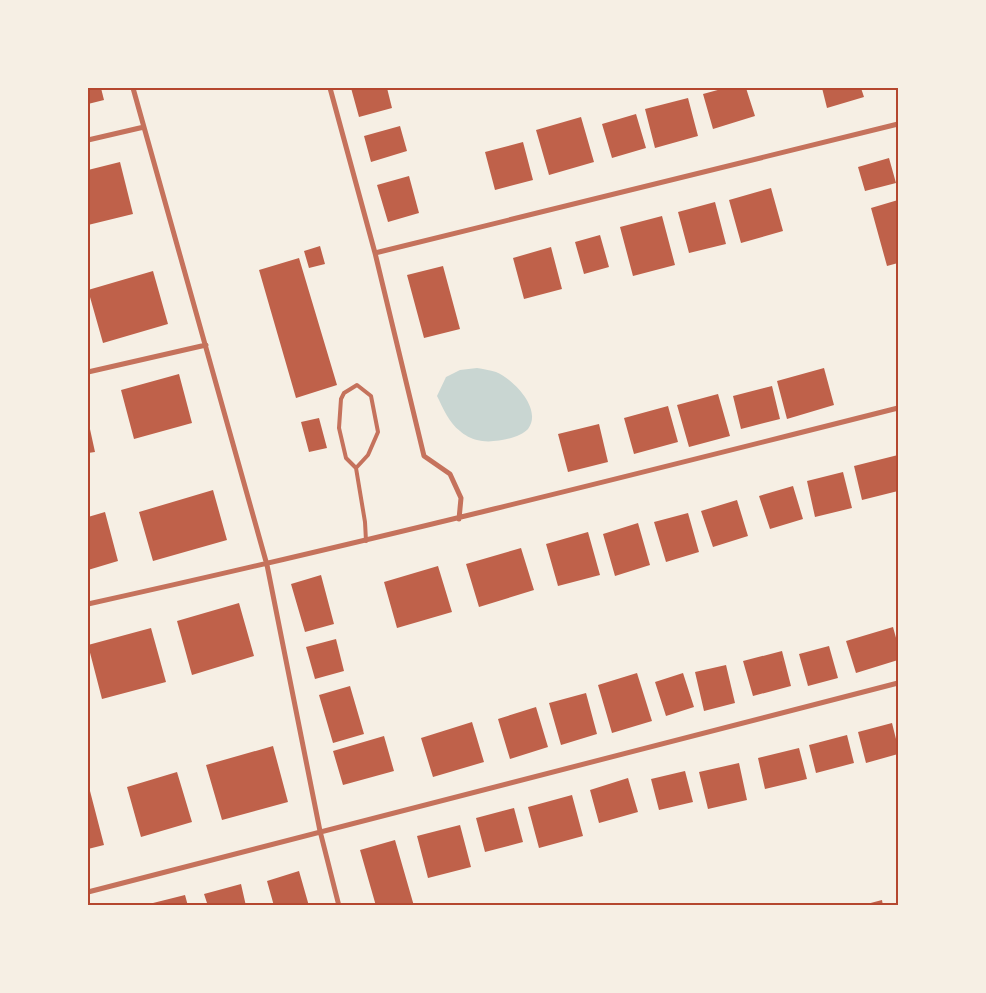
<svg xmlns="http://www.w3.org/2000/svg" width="986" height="993" font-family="Ubuntu,sans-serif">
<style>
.water{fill:#c9d6d2}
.building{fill:#bf614a}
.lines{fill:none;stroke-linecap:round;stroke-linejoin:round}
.service{stroke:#c5725c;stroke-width:4}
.minor{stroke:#c5725c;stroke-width:5}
.neatline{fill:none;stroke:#b5482f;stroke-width:2}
</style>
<rect width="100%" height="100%" fill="#f6efe4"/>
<path class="water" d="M 477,368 C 483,369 490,370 496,372 C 513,379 543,409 528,429 C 519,439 490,444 477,440 C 472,439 464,435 460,431 C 449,423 443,408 437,396 L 446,377 L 460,370 Z"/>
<path class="building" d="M 88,88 L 101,88 L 104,100 L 88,104 Z
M 351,88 L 387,88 L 392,108 L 359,117 Z
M 725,88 L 746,88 L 755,116 L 713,129 L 703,94 Z
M 822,88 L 861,88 L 864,97 L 827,108 Z
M 688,98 L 698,136 L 655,148 L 645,109 Z
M 636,114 L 646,148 L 612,158 L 602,124 Z
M 581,117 L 594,162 L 549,175 L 536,130 Z
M 400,126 L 407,151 L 371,162 L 364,136 Z
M 523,142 L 533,180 L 495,190 L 485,152 Z
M 889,158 L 896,183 L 865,191 L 858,167 Z
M 120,162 L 133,214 L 88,225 L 88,170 Z
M 409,176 L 419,213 L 388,222 L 377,185 Z
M 771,188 L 783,231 L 741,243 L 729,200 Z
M 898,200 L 898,263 L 887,266 L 871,208 Z
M 715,202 L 726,244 L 689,253 L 678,212 Z
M 662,216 L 675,265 L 633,276 L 620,227 Z
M 600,235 L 609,267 L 584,274 L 575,242 Z
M 320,246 L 325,264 L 309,268 L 304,251 Z
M 551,247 L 562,289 L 524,299 L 513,258 Z
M 299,258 L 337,385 L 296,398 L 259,270 Z
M 443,266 L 460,329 L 424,338 L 407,275 Z
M 153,271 L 168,324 L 103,343 L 88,290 Z
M 824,368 L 834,405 L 787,419 L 777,381 Z
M 179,374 L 192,423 L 134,439 L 121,390 Z
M 772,386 L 780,419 L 741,429 L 733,396 Z
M 718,394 L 730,436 L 689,447 L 677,405 Z
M 668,406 L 678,442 L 634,454 L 624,418 Z
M 319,418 L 327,448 L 309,452 L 301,422 Z
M 88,420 L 95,452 L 88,453 Z
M 599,424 L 608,462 L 568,472 L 558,434 Z
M 898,455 L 898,491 L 862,500 L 854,466 Z
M 843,472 L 852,508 L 815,517 L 807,481 Z
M 793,486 L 803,519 L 770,529 L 759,496 Z
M 213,490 L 227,540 L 153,561 L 139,512 Z
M 737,500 L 748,536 L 713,547 L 701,511 Z
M 105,512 L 118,561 L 88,570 L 88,517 Z
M 688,513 L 699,552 L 666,562 L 654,522 Z
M 638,523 L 650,565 L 615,576 L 603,534 Z
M 588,532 L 600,575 L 558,586 L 546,544 Z
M 521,548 L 534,590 L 479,607 L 466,564 Z
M 438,566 L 452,612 L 397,628 L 384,582 Z
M 321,575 L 334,624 L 305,632 L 291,584 Z
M 239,603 L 254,656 L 192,675 L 177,621 Z
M 893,627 L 898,645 L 898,660 L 856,673 L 846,641 Z
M 151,628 L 166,682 L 102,699 L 88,645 Z
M 336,639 L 344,671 L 315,679 L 306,647 Z
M 829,646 L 838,678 L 808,686 L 799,654 Z
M 782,651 L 791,686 L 753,696 L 743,661 Z
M 726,665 L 735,703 L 704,711 L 695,672 Z
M 637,673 L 652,721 L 612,733 L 598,685 Z
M 683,673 L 694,707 L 666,716 L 655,682 Z
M 350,686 L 364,734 L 333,743 L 319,695 Z
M 586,693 L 597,734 L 561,745 L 549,703 Z
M 536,707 L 548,747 L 510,759 L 498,719 Z
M 472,722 L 484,762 L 433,777 L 421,738 Z
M 892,723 L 898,747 L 898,754 L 866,763 L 858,732 Z
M 847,735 L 854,763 L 816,773 L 809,745 Z
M 384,736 L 394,771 L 343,785 L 333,751 Z
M 273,746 L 288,802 L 222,820 L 206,765 Z
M 799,748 L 807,779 L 765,789 L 758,758 Z
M 739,763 L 747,800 L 708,809 L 699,772 Z
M 685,771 L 693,802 L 659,810 L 651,779 Z
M 177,772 L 192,822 L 141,837 L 127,787 Z
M 628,778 L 638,812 L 599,823 L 590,790 Z
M 90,791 L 104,845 L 88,849 L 88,792 Z
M 572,795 L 583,836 L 539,848 L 528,807 Z
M 514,808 L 523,842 L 485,852 L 476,818 Z
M 460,825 L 471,867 L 428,878 L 417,836 Z
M 395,840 L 414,906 L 376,906 L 360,850 Z
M 299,871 L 309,906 L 274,906 L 267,881 Z
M 241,884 L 246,906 L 208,906 L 204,894 Z
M 185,895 L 188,906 L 145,906 L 145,905 Z
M 882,900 L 883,906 L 863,906 L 863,905 Z"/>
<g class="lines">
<path class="service" d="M 356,468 L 346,458 L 339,428 L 341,399 L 344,393 L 357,385 L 371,396 L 378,432 L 368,455 L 356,468 L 365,522 L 366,541"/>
<path class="minor" d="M 133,88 L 267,565 L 320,831 L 339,906
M 330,88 L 375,253 L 424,456 L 450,474 L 461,498 L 459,519
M 88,140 L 144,127
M 375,253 L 898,124
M 88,372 L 206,345
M 88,604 C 359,544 629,476 898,408
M 88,892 L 898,683"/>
</g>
<rect width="986" height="993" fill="none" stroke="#f6efe4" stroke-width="178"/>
<rect x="89" y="89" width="808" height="815" class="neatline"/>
</svg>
